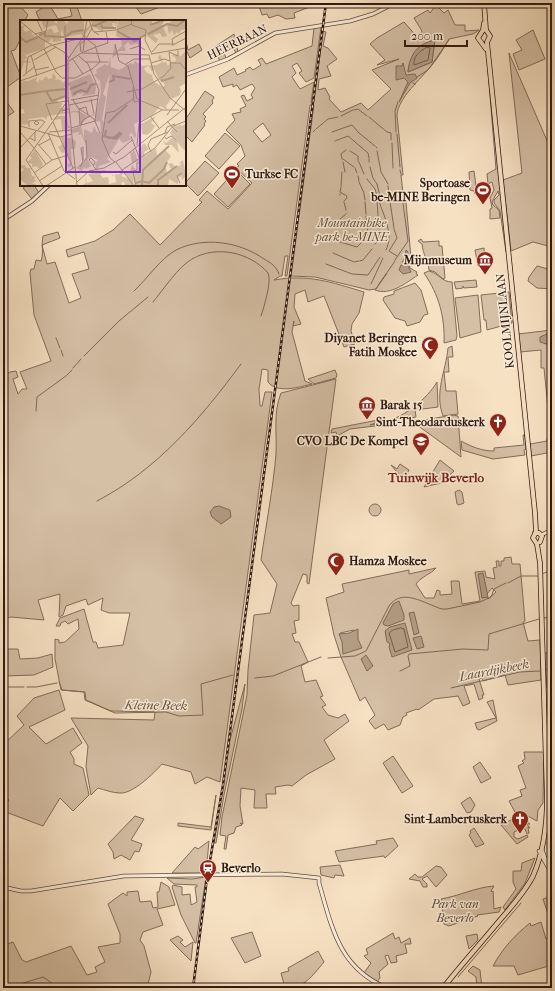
<svg xmlns="http://www.w3.org/2000/svg" width="555" height="991" font-family="'IM FELL French Canon',serif">
<style>
.green{fill:#d5bfa5;stroke:#836c5a;fill-rule:evenodd}
.water{fill:#b49d86;stroke:#806857}
.lines{fill:none;stroke-linecap:round;stroke-linejoin:round}
.shore{stroke:#725b4b;stroke-width:1}
.stream{stroke:#806857;stroke-width:1}
.tertiary-casing{stroke:#624b3d;stroke-width:4.5}
.primary-casing{stroke:#311910;stroke-width:5.5}
.tertiary{stroke:#faecd8;stroke-width:3}
.primary{stroke:#f7e1c3;stroke-width:4}
.rail-casing{stroke:#311910;stroke-width:2.5}
.rail{stroke:#faecd8;stroke-width:1;stroke-dasharray:3;stroke-linecap:butt}
.labels{text-anchor:middle;dominant-baseline:central;stroke-width:3;stroke-linejoin:round;paint-order:stroke}
.street-label{font-size:12px;fill:#311910;stroke:#faecd8}
.poi-label{font-size:12px;font-weight:bold;fill:#311910;stroke:#faecd8;text-anchor:end}
.park-label{font-size:12px;font-style:italic;fill:#624b3d;stroke:#faecd8}
.neighbourhood-label{font-size:13px;font-weight:bold;fill:#7a1f14;stroke:#faecd8}
.water-label{font-size:13px;font-style:italic;fill:#654e3f;stroke:#faecd8}
.inset-river{fill:none;stroke:#b49d86;stroke-width:2}
.inset-road{fill:none;stroke:#a8917b;stroke-width:1}
.view{fill:#7b2cbf;fill-opacity:0.15;stroke:#7b2cbf;stroke-width:2}
.inset-edge{fill:none;stroke:#311910;stroke-width:2}
</style>
<rect width="100%" height="100%" fill="#f7e1c3"/>
<filter id="stains"><feTurbulence type="fractalNoise" baseFrequency=".005" numOctaves="4"/><feColorMatrix values="0 0 0 0 .2 0 0 0 0 .09 0 0 0 0 .02 0 0 0 .5 -.17"/></filter>
<radialGradient id="worn" r=".72"><stop offset=".6" stop-color="#630" stop-opacity="0"/><stop offset="1" stop-color="#630" stop-opacity=".3"/></radialGradient>
<path class="green" d="M 3,3 L 25,3 L 20,6 L 28,15 L 25,20 L 28,21 L 21,21 L 21,38 L 15,50 L 11,51 L 21,77 L 3,90 Z
M 133,3 L 159,3 L 160,7 L 141,14 Z
M 258,3 L 320,3 L 294,13 L 295,18 L 286,19 L 278,15 L 269,18 L 267,14 L 262,15 Z
M 49,4 L 58,19 L 72,16 L 70,8 L 76,4 L 82,21 L 40,21 L 36,12 Z
M 436,5 L 444,13 L 448,10 L 455,25 L 465,25 L 465,31 L 479,30 L 473,34 L 449,39 C 444,47 439,57 432,65 C 421,79 398,98 397,115 L 403,175 L 401,175 L 404,202 L 406,202 L 411,258 L 409,264 L 410,268 L 417,272 L 416,274 L 418,275 C 406,283 390,296 375,290 L 387,273 L 376,289 L 369,290 L 315,277 L 291,276 L 314,105 L 310,105 L 287,276 L 285,276 L 288,256 L 285,256 L 282,276 L 280,276 L 274,280 C 308,274 331,282 364,292 L 359,313 L 352,324 L 351,331 L 355,344 L 344,347 L 324,296 L 308,302 L 305,290 L 295,294 L 294,307 L 301,324 L 293,326 L 294,321 L 292,332 L 305,381 L 312,384 C 300,387 277,394 268,382 L 268,370 L 262,369 L 259,389 L 260,406 L 262,406 L 265,392 L 272,392 L 220,782 L 207,777 L 195,784 L 191,772 L 162,764 C 154,773 133,794 120,793 C 113,793 105,790 98,788 L 91,795 L 86,767 L 88,746 L 71,718 L 154,720 L 155,712 L 111,711 L 86,700 L 85,692 L 61,690 L 55,659 L 55,639 L 59,640 L 59,643 L 65,642 L 79,629 L 78,619 L 68,624 L 65,621 L 61,623 L 60,626 L 56,626 L 60,618 L 84,609 L 93,642 L 96,642 L 98,648 L 123,645 L 130,613 L 109,613 L 101,610 L 103,598 L 88,605 L 86,599 L 66,606 L 63,615 L 59,617 L 60,594 L 38,600 L 44,620 L 11,617 L 3,619 L 3,377 L 10,372 L 16,371 L 18,377 L 13,379 L 18,394 L 22,389 L 27,389 L 20,372 L 51,361 L 34,315 L 30,273 L 31,269 L 34,269 L 36,260 L 41,261 C 44,253 41,245 43,236 L 58,232 L 60,238 L 42,245 L 47,264 L 55,262 L 69,303 L 81,298 L 72,274 L 89,269 L 84,252 L 68,257 L 66,250 L 95,241 L 113,230 L 130,214 L 160,245 L 198,206 L 202,202 L 199,200 L 207,191 L 228,209 L 252,183 L 236,168 L 239,166 L 237,164 L 245,156 L 241,145 L 226,130 L 235,120 L 232,114 L 241,112 L 240,109 L 246,106 L 241,96 L 244,95 L 247,101 L 253,98 L 251,95 L 255,88 L 252,84 L 240,90 L 237,85 L 233,87 L 233,84 L 223,87 L 219,77 L 234,68 L 237,75 L 246,71 L 245,70 L 250,67 L 253,70 L 261,65 L 258,60 L 262,58 L 266,64 L 312,46 L 314,28 L 321,27 L 314,78 L 306,82 L 299,73 L 302,71 L 297,63 L 292,66 L 296,73 L 292,77 L 300,89 L 314,82 L 311,102 L 314,102 L 323,31 L 326,32 L 323,46 L 328,48 L 337,59 L 327,66 L 331,76 L 319,79 L 318,90 L 325,88 L 330,97 L 329,99 L 341,112 L 361,103 L 368,110 L 391,89 L 372,70 L 399,59 L 377,65 L 385,60 L 370,44 L 377,38 L 404,22 L 418,38 L 422,31 L 414,18 L 428,10 L 430,13 ZM 435,40 L 432,62 L 408,72 C 409,57 419,43 435,40 ZM 263,123 L 271,135 L 262,142 L 253,131 Z
M 533,30 L 545,59 L 519,70 L 513,54 L 522,50 L 516,40 Z
M 234,34 L 238,52 L 236,53 L 232,46 L 223,50 L 226,58 L 220,61 L 213,48 Z
M 185,37 L 188,50 L 199,44 L 202,50 L 190,58 L 185,48 Z
M 509,53 L 552,152 L 552,247 L 533,242 L 511,251 L 503,180 L 522,173 Z
M 487,59 L 507,252 L 506,252 L 500,211 L 494,203 L 494,200 L 499,195 L 498,191 L 492,202 L 493,205 L 499,210 L 500,218 L 490,219 L 490,209 L 492,208 L 490,198 L 494,190 L 492,182 L 488,184 L 487,174 L 496,169 Z
M 205,91 L 214,97 L 212,101 L 213,103 L 203,114 L 206,117 L 204,119 L 206,121 L 204,124 L 205,125 L 192,142 L 185,135 L 185,120 Z
M 3,97 L 14,112 L 3,119 Z
M 225,133 L 240,146 L 219,169 L 205,156 Z
M 205,161 L 219,173 L 198,196 L 185,183 Z
M 236,170 L 250,184 L 228,207 L 214,194 Z
M 474,171 L 477,193 L 475,194 L 474,191 L 470,190 L 469,172 Z
M 28,185 L 34,185 L 39,193 L 32,199 L 23,188 Z
M 421,239 L 423,242 L 439,241 L 439,246 L 442,246 L 445,278 L 443,279 L 435,272 L 429,270 C 428,260 423,255 422,244 L 418,241 Z
M 484,248 L 485,263 L 482,263 L 485,265 L 478,266 L 475,250 Z
M 537,266 L 552,270 L 552,289 L 537,288 L 528,281 L 529,277 Z
M 429,271 C 438,273 442,282 452,282 L 457,336 L 456,340 L 444,343 C 445,317 439,295 424,273 Z
M 476,280 L 477,287 L 464,288 L 463,286 L 463,288 L 456,289 L 454,282 Z
M 415,283 L 421,290 L 428,314 L 424,315 L 420,322 L 407,326 L 405,321 L 395,318 L 383,300 L 384,297 L 394,294 L 394,291 Z
M 509,292 L 512,323 L 487,330 L 486,320 L 484,320 L 481,295 Z
M 478,295 L 481,332 L 460,338 L 455,298 Z
M 552,330 L 552,419 L 549,419 L 544,368 L 541,368 L 541,350 L 520,352 L 518,334 Z
M 452,346 L 453,357 L 448,357 L 449,372 L 444,372 L 446,391 L 456,391 L 458,414 L 443,416 C 434,392 446,371 448,348 Z
M 335,370 L 337,375 L 336,378 L 314,384 L 308,379 Z
M 336,379 L 309,584 L 307,583 L 307,575 L 303,574 L 291,603 L 293,606 L 299,605 L 299,620 L 294,621 L 296,633 L 292,634 L 295,642 L 299,642 L 308,662 L 301,666 L 305,682 L 316,680 L 323,696 L 320,697 L 326,705 L 322,707 L 328,715 L 338,718 L 345,714 L 349,721 L 324,740 L 335,759 L 306,775 L 292,786 L 288,785 L 275,787 L 276,794 L 266,794 L 267,808 L 254,808 L 255,790 L 241,788 L 240,806 L 243,824 L 240,823 L 242,825 L 236,827 L 234,833 L 228,835 L 226,849 L 224,849 L 226,836 L 220,835 L 222,817 L 247,695 L 248,670 L 254,615 L 270,613 L 277,584 L 261,560 C 266,525 273,489 276,454 C 277,433 273,413 281,393 Z
M 437,382 L 438,407 L 415,410 L 416,417 L 399,420 L 394,426 L 385,422 C 404,417 427,399 437,382 Z
M 453,415 L 458,416 L 461,457 L 413,422 Z
M 378,420 L 380,421 L 370,425 L 382,423 L 383,425 L 350,429 L 337,436 L 336,432 L 331,433 L 332,429 Z
M 523,435 L 525,435 L 526,449 L 524,450 L 525,455 L 493,459 L 462,450 L 461,441 C 472,447 482,451 494,451 L 494,448 L 524,445 Z
M 547,438 L 552,438 L 552,452 L 531,456 L 530,444 L 547,441 Z
M 440,460 L 454,471 L 441,483 L 424,487 Z
M 400,464 L 409,470 L 404,480 L 391,465 L 397,469 Z
M 459,490 L 462,492 L 464,503 L 459,505 L 457,504 L 455,492 Z
M369 510a6 6 0 1 1 12 0a6 6 0 1 1-12 0Z
M 511,557 L 512,564 L 520,564 L 525,621 L 523,622 L 528,641 L 540,640 L 541,680 L 508,685 L 505,675 L 483,681 L 482,678 L 479,679 L 484,695 L 482,695 L 483,698 L 479,700 L 474,684 L 464,686 L 470,703 L 463,706 L 458,696 L 434,699 L 418,710 L 417,709 L 406,713 L 407,715 L 403,717 L 400,725 L 388,730 L 384,724 L 375,729 L 369,721 L 375,715 L 365,697 L 360,701 L 341,657 L 334,635 L 326,598 L 344,592 L 342,584 L 409,570 L 409,574 L 436,568 C 431,574 422,576 416,584 L 425,598 L 434,598 L 437,590 L 440,591 L 440,595 L 452,594 L 451,581 L 459,581 L 462,604 L 480,601 L 475,572 L 485,571 L 486,577 L 495,579 L 493,568 L 497,567 L 496,561 L 499,561 L 499,566 L 501,566 L 501,561 L 504,561 L 504,558 ZM 479,574 L 483,574 L 487,594 L 492,588 L 496,592 L 488,599 L 488,597 L 482,598 ZM 354,630 L 358,640 L 341,638 L 340,633 Z
M 3,649 L 18,649 L 20,659 L 38,658 L 52,654 L 53,667 L 34,675 L 5,676 L 3,675 Z
M 544,653 L 552,653 L 552,691 L 547,688 Z
M 245,684 L 242,709 L 224,795 L 216,843 L 214,843 L 230,740 Z
M 59,690 L 65,710 L 29,727 L 46,744 L 73,728 L 82,743 L 70,752 L 74,759 L 74,764 L 83,768 L 89,795 L 73,811 L 60,798 L 43,826 L 3,811 L 3,807 L 9,800 L 7,798 L 3,801 L 3,745 L 24,725 L 17,716 L 34,698 Z
M 493,700 L 497,721 L 479,730 L 477,729 L 475,723 L 496,718 L 487,702 Z
M 524,752 L 544,752 L 543,803 L 538,810 L 537,821 L 524,814 L 521,816 L 522,819 L 530,824 L 527,824 L 530,828 L 528,827 L 529,833 L 527,834 L 525,829 L 519,825 L 521,829 L 514,832 L 514,837 L 518,839 L 527,835 L 528,837 L 517,844 L 501,825 L 513,819 L 512,817 L 517,816 L 509,801 L 522,796 L 520,790 L 526,788 L 518,766 L 524,763 L 522,761 L 525,759 Z
M 393,756 L 413,786 L 402,793 L 383,763 Z
M 480,762 L 491,778 L 481,783 L 473,767 Z
M 216,795 L 211,830 L 178,826 L 178,823 L 211,827 Z
M 470,797 L 475,805 L 471,812 L 467,813 L 461,803 Z
M 135,816 L 144,819 L 131,840 L 142,844 L 139,852 L 135,851 L 130,860 L 121,855 L 114,859 L 113,852 L 108,844 Z
M 474,828 L 484,844 L 476,847 L 469,835 L 471,833 L 470,831 Z
M 393,838 L 398,846 L 385,858 L 384,856 L 339,862 L 335,851 L 377,844 L 376,841 Z
M 209,841 L 206,873 L 172,873 L 195,847 L 198,849 Z
M 535,858 L 525,883 L 505,910 L 503,907 L 516,889 L 513,882 L 513,871 L 521,871 L 522,863 Z
M 340,865 L 344,876 L 335,875 L 334,878 L 321,875 L 320,867 Z
M 436,866 L 441,867 L 447,875 L 436,887 L 427,876 L 422,879 L 427,884 L 427,887 L 423,887 L 420,881 L 409,879 L 415,874 L 418,877 L 422,877 Z
M 206,877 L 196,943 L 195,943 L 181,915 L 172,887 L 173,885 L 182,887 L 182,895 L 190,894 L 191,905 L 197,902 L 195,887 L 197,887 L 197,885 L 174,884 L 167,878 L 192,879 Z
M 161,882 L 169,887 L 175,905 L 157,909 L 163,925 L 143,932 L 140,940 L 144,946 L 151,972 L 147,988 L 3,988 L 3,956 L 8,954 L 5,945 L 13,942 L 22,960 L 26,962 L 71,946 L 87,975 L 97,972 L 95,967 L 105,962 L 98,947 L 120,943 L 120,934 L 108,904 L 123,893 L 127,896 L 127,892 L 138,891 L 140,902 L 151,901 L 153,908 L 158,907 L 157,892 L 159,892 Z
M 494,886 L 491,891 L 492,892 L 493,891 L 494,909 L 501,907 L 499,912 L 477,915 L 478,916 L 449,926 L 444,924 L 441,899 C 459,896 477,887 494,886 Z
M 552,896 L 552,926 L 543,899 Z
M 541,922 L 546,939 L 552,938 L 552,965 L 518,975 L 514,966 L 493,966 C 502,949 515,935 530,923 L 531,926 Z
M 252,932 L 261,956 L 245,963 L 231,938 Z
M 393,933 L 395,939 L 399,937 L 401,943 L 410,938 L 411,944 L 405,944 L 407,953 L 396,956 L 397,962 L 391,963 L 388,955 L 385,956 L 388,964 L 379,972 L 380,978 L 377,982 L 364,973 L 371,963 L 364,956 L 368,954 L 366,949 Z
M 477,934 L 478,940 L 469,949 L 466,936 Z
M 178,936 L 183,940 L 180,942 L 185,947 L 193,942 L 191,961 L 170,940 Z
M 318,951 L 324,962 C 312,976 305,988 285,988 L 281,973 L 289,971 L 288,968 Z
M 473,966 L 480,970 L 482,988 L 477,988 L 476,977 L 468,971 Z"/>
<path class="water" d="M 435,40 L 432,62 L 408,72 C 410,54 417,44 435,40 Z
M 403,63 L 406,75 L 415,74 L 417,78 L 410,83 L 399,102 L 408,82 L 404,78 L 396,80 L 396,66 L 402,66 Z
M 406,250 L 408,252 L 407,264 L 411,272 L 403,274 L 399,270 L 401,265 L 405,265 L 402,263 L 405,257 Z
M 547,334 L 552,336 L 552,341 L 546,344 L 540,342 L 540,337 Z
M 219,506 L 230,510 L 231,517 L 221,524 L 212,517 L 210,512 L 214,507 Z
M 483,573 L 488,597 L 482,598 L 478,574 Z
M 399,601 L 404,615 L 404,620 L 388,626 L 384,625 L 383,623 L 393,604 Z
M 414,612 L 419,633 L 414,635 L 409,613 Z
M 405,623 L 412,650 L 392,657 L 389,647 L 390,644 L 387,642 L 385,631 L 390,627 Z
M 358,629 L 358,639 L 362,648 L 343,654 L 342,642 L 339,634 L 349,633 Z
M 421,636 L 424,647 L 417,649 L 413,638 Z
M 366,655 L 373,666 L 367,671 L 361,659 Z"/>
<g class="lines">
<path class="shore" d="M 427,47 L 430,48 L 428,60 L 414,65 C 413,56 420,51 427,47 Z
M 401,628 L 404,629 L 408,647 L 395,652 L 389,633 L 393,630 Z"/>
<path class="stream" d="M 417,77 L 428,70 L 449,40
M 413,83 L 415,84
M 354,110 L 358,109 L 367,116
M 341,116 L 353,110
M 369,117 L 387,132 L 391,133 L 391,140
M 316,129 L 328,119 L 338,117
M 313,132 L 315,130
M 332,132 L 352,125 L 359,133 L 375,146
M 396,132 L 395,111 L 398,102
M 397,134 L 400,167
M 335,141 L 348,136 L 368,153 L 369,158
M 392,143 L 393,168
M 376,147 L 377,148
M 350,151 L 358,156 L 358,161
M 377,151 L 381,172 L 388,184
M 342,159 L 341,154 L 346,150
M 343,159 L 354,167
M 369,159 L 369,162
M 343,162 L 345,172
M 359,162 L 364,174
M 370,167 L 373,178 L 377,184
M 355,168 L 357,173
M 400,170 L 401,174
M 358,176 L 359,181
M 367,179 L 375,189 L 378,199
M 359,182 L 364,193
M 377,184 L 380,196
M 341,186 L 342,172
M 388,186 L 389,194
M 341,187 L 340,192 L 345,195
M 364,194 L 365,200
M 340,195 L 340,194
M 389,195 L 394,228
M 378,200 L 377,201 L 379,229
M 344,201 L 347,198 L 346,195
M 379,201 C 384,217 394,234 386,250
M 344,202 L 346,210
M 365,202 L 366,214
M 340,219 L 346,214
M 394,229 L 397,238 L 389,251 L 397,256
M 334,239 L 339,241
M 364,239 L 368,234 L 366,216
M 340,242 L 357,247 L 363,241
M 375,244 L 381,238 L 379,231
M 333,253 L 354,262 L 359,261
M 395,260 L 408,241 L 403,203
M 360,261 L 363,260 L 372,249
M 326,264 L 352,274 L 368,275 L 380,257
M 371,284 L 383,258
M 379,284 L 395,261
M 134,291 C 148,278 160,259 176,250 C 204,236 240,242 264,259 C 271,263 276,266 279,274
M 153,302 C 163,290 179,266 192,259 C 216,245 250,252 268,273 C 272,281 264,307 261,316
M 56,338 L 60,348
M 61,350 L 63,356
M 84,356 L 119,321 L 148,297
M 73,368 L 81,359
M 36,411 L 37,397 L 66,376 L 72,370
M 97,501 C 157,470 202,417 241,364
M 542,574 L 552,570
M 508,583 L 521,576 L 538,576
M 544,618 L 552,617
M 328,658 L 355,656 L 366,651 L 389,606 C 402,587 425,604 442,609 L 447,609 L 480,602 L 491,597 L 494,589 L 506,583
M 546,670 L 552,667
M 400,671 L 410,666 L 408,656 L 409,654 L 463,649 L 488,650 L 489,634 L 539,619
M 255,678 L 273,676 L 321,657
M 59,682 L 62,690 L 84,692 L 85,700 L 115,713 L 166,712 L 179,716 L 203,715 L 201,684 L 233,675
M 3,687 L 24,687
M 27,687 L 36,687 L 57,683
M 451,688 L 520,672 L 540,671
M 458,977 L 521,903
M 18,988 L 20,984 L 43,977 L 59,988"/>
<g class="tertiary-casing">
<path id="tertiary" d="M 185,75 L 228,59 L 275,33 L 350,21 L 373,14 L 395,3
M 3,220 L 32,201 L 49,185
M 541,535 L 552,530
M 542,850 L 548,865
M 539,851 L 552,874
M 3,887 L 21,891 L 31,891 L 124,876 L 282,874 L 319,878 L 319,883 C 332,928 339,968 387,988"/>
</g>
<g class="primary-casing">
<path id="primary" d="M 484,3 L 486,30 L 490,36 L 487,42 L 535,513 L 536,532 L 533,538 L 537,544 L 540,563
M 484,23 L 483,30 L 478,38 L 486,49
M 535,533 L 539,533 L 542,536 L 540,542
M 443,988 C 461,965 481,943 500,920 C 511,907 525,892 533,876 C 544,851 547,825 547,798 L 540,562"/>
</g>
<use href="#tertiary" class="tertiary"/>
<use href="#primary" class="primary"/>
<g class="rail-casing">
<path id="rail" d="M 193,988 L 207,878 L 223,785 L 326,3"/>
</g>
<use href="#rail" class="rail"/>
</g>
<defs>
<g id="stadium-pin" transform="scale(0.9)"><path d="M0 17L-7.5 6A9.5 9.5 0 1 1 7.5 6Z" fill="#8f2418" stroke="#faecd8"/><path d="M0-5a6.5 5 0 1 0 0 10a6.5 5 0 1 0 0-10ZM-3.5-1.8h7v3.6h-7Z" fill="#fff"/></g>
<g id="museum-pin" transform="scale(0.9)"><path d="M0 17L-7.5 6A9.5 9.5 0 1 1 7.5 6Z" fill="#8f2418" stroke="#faecd8"/><path d="M0-6L6-3V-2H-6V-3ZM-5-1h2V3h-2ZM-1-1h2V3h-2ZM3-1h2V3H3ZM-6 4H6V6H-6Z" fill="#fff"/></g>
<g id="mosque-pin" transform="scale(0.9)"><path d="M0 17L-7.5 6A9.5 9.5 0 1 1 7.5 6Z" fill="#8f2418" stroke="#faecd8"/><path d="M3.5-4.9A6 6 0 1 0 3.5 4.9A5 5 0 1 1 3.5-4.9Z" fill="#fff"/></g>
<g id="church-pin" transform="scale(0.9)"><path d="M0 17L-7.5 6A9.5 9.5 0 1 1 7.5 6Z" fill="#8f2418" stroke="#faecd8"/><path d="M-1.2-6h2.4v3.5h3.3v2.4h-3.3V6h-2.4V-.1h-3.3v-2.4h3.3Z" fill="#fff"/></g>
<g id="university-pin" transform="scale(0.9)"><path d="M0 17L-7.5 6A9.5 9.5 0 1 1 7.5 6Z" fill="#8f2418" stroke="#faecd8"/><path d="M0-5L7-2L0 1L-7-2ZM-4 1L0 2.5L4 1V4Q0 6-4 4Z" fill="#fff"/></g>
<g id="station-pin" transform="scale(0.9)"><path d="M0 17L-7.5 6A9.5 9.5 0 1 1 7.5 6Z" fill="#8f2418" stroke="#faecd8"/><path d="M-3-6H3Q5-6 5-4V2Q5 4 3 4L4.5 6H3L1.5 4h-3L-3 6H-4.5L-3 4Q-5 4-5 2V-4Q-5-6-3-6ZM-3.5-4v3h7v-3ZM-3.5 1v1.5H-2V1ZM2 1v1.5H3.5V1Z" fill="#fff"/></g>
</defs>
<g fill-rule="evenodd">
<use href="#stadium-pin" x="232" y="174"/>
<use href="#stadium-pin" x="483" y="190"/>
<use href="#museum-pin" x="485" y="260"/>
<use href="#mosque-pin" x="430" y="345"/>
<use href="#museum-pin" x="367" y="405"/>
<use href="#church-pin" x="498" y="422"/>
<use href="#university-pin" x="421" y="441"/>
<use href="#mosque-pin" x="336" y="561"/>
<use href="#church-pin" x="520" y="819"/>
<use href="#station-pin" x="208" y="868"/>
</g>
<g class="labels">
<g class="street-label">
<text transform="translate(237 42) rotate(-26)">HEERBAAN</text>
<text transform="translate(505 321) rotate(-96)">KOOLMIJNLAAN</text>
</g>
<g class="poi-label">
<text x="245" y="174" text-anchor="start">Turkse FC</text>
<text x="470" y="183">Sportoase<tspan x="470" dy="14">be-MINE Beringen</tspan></text>
<text x="472" y="260">Mijnmuseum</text>
<text x="417" y="338">Diyanet Beringen<tspan x="417" dy="14">Fatih Moskee</tspan></text>
<text x="380" y="405" text-anchor="start">Barak 15</text>
<text x="485" y="422">Sint-Theodarduskerk</text>
<text x="408" y="441">CVO LBC De Kompel</text>
<text x="349" y="561" text-anchor="start">Hamza Moskee</text>
<text x="507" y="819">Sint-Lambertuskerk</text>
<text x="221" y="868" text-anchor="start">Beverlo</text>
</g>
<g class="park-label">
<text x="352" y="223">Mountainbike<tspan x="352" dy="14">park be-MINE</tspan></text>
<text x="455" y="904">Park van<tspan x="455" dy="14">Beverlo</tspan></text>
</g>
<g class="neighbourhood-label">
<text x="436" y="477">Tuinwijk Beverlo</text>
</g>
<g class="water-label">
<text transform="translate(494 670) rotate(-11)">Laardijkbeek</text>
<text transform="translate(156 705) rotate(1)">Kleine Beek</text>
</g>
</g>
<g transform="translate(20 20)">
<rect width="166" height="166" fill="#f7e1c3"/>
<path d="M 21,0 L 33,0 L 37,4 L 37,0 L 43,0 L 47,4 L 49,0 L 64,0 L 64,10 L 72,4 L 71,0 L 97,0 L 96,8 L 95,3 L 92,3 L 93,7 L 83,9 L 83,12 L 72,5 L 63,17 L 61,14 L 45,17 L 41,10 L 41,21 L 33,22 L 32,18 L 29,22 L 25,22 L 25,28 L 5,35 L 7,38 L 4,40 L 12,42 L 4,43 L 0,54 L 0,7 L 6,5 L 3,8 L 5,12 L 11,10 L 12,15 L 15,14 L 13,16 L 17,17 L 31,8 L 34,13 L 39,12 L 36,5 L 24,8 ZM 98,0 L 132,0 L 132,4 L 138,3 L 138,0 L 145,0 L 142,5 L 147,16 L 142,17 L 140,13 L 133,15 L 138,19 L 136,23 L 126,15 L 122,16 L 119,26 L 117,23 L 111,25 L 108,22 L 104,26 L 106,31 L 99,31 L 92,39 L 95,23 L 97,31 L 102,26 L 101,18 L 96,16 ZM 154,0 L 166,0 L 166,9 L 161,10 L 159,14 L 157,12 L 154,15 L 152,10 L 149,14 L 147,4 ZM 166,30 L 166,63 L 159,67 L 161,70 L 160,75 L 151,79 L 146,86 L 147,90 L 140,86 L 133,95 L 114,104 L 116,115 L 115,120 L 113,121 L 115,119 L 111,112 L 109,116 L 112,119 L 103,123 L 99,119 L 87,139 L 91,142 L 79,146 L 77,151 L 85,150 L 86,152 L 80,154 L 83,158 L 88,157 L 89,164 L 96,162 L 95,155 L 92,156 L 93,161 L 92,155 L 100,154 L 99,151 L 102,150 L 104,153 L 101,156 L 109,159 L 105,153 L 110,152 L 112,145 L 116,150 L 111,150 L 114,154 L 118,151 L 119,145 L 117,141 L 112,144 L 110,131 L 112,133 L 114,129 L 118,141 L 121,139 L 118,131 L 124,123 L 129,129 L 124,132 L 125,136 L 136,128 L 137,135 L 148,127 L 145,130 L 151,136 L 145,145 L 147,153 L 152,150 L 148,144 L 152,143 L 155,147 L 161,145 L 160,142 L 166,138 L 163,140 L 166,156 L 162,160 L 161,156 L 158,158 L 158,164 L 149,159 L 148,166 L 150,166 L 114,166 L 113,157 L 113,166 L 105,166 L 104,162 L 102,162 L 102,166 L 61,166 L 66,163 L 65,156 L 67,163 L 73,161 L 68,154 L 77,153 L 75,144 L 78,140 L 71,137 L 68,140 L 71,146 L 66,149 L 64,147 L 62,151 L 56,148 L 67,138 L 66,125 L 61,114 L 57,115 L 60,112 L 52,113 L 52,109 L 61,106 L 64,119 L 64,109 L 72,113 L 74,106 L 77,112 L 81,113 L 80,101 L 76,102 L 76,105 L 75,102 L 76,95 L 67,97 L 60,106 L 59,93 L 55,92 L 27,96 L 27,99 L 23,97 L 8,99 L 9,104 L 0,105 L 0,94 L 5,93 L 3,89 L 0,90 L 0,57 L 2,64 L 3,61 L 9,61 L 17,57 L 16,61 L 19,63 L 19,59 L 22,61 L 26,56 L 28,59 L 32,58 L 33,53 L 36,57 L 35,60 L 39,59 L 43,63 L 47,59 L 48,63 L 70,54 L 76,67 L 75,74 L 62,76 L 64,73 L 59,74 L 58,71 L 57,75 L 52,77 L 50,66 L 46,65 L 43,69 L 46,70 L 46,76 L 37,80 L 38,83 L 42,83 L 41,88 L 45,88 L 42,92 L 59,91 L 67,96 L 76,94 L 81,72 L 80,61 L 74,55 L 77,53 L 76,50 L 85,44 L 88,46 L 90,38 L 91,47 L 99,50 L 111,43 L 113,45 L 115,41 L 122,46 L 137,45 L 142,42 L 138,38 L 140,34 L 143,43 L 146,42 L 148,46 L 151,42 L 156,41 L 155,37 L 152,36 L 154,34 L 161,36 ZM 129,46 L 132,52 L 134,49 L 138,58 L 141,58 L 145,65 L 143,67 L 134,62 L 132,55 L 126,52 L 124,48 ZM 90,53 L 84,100 L 86,99 L 85,103 L 82,100 L 86,77 L 83,74 ZM 37,96 L 47,96 L 48,105 L 51,107 L 42,111 L 41,99 L 33,100 ZM 136,96 L 131,103 L 135,106 L 131,112 L 127,115 L 122,114 L 121,104 ZM 159,103 L 161,106 L 166,104 L 166,129 L 164,130 L 157,122 L 159,133 L 152,125 L 145,125 L 143,120 L 146,123 L 152,118 L 156,121 L 150,113 L 155,105 L 159,106 ZM 41,117 L 52,118 L 56,122 L 55,129 L 51,129 L 52,145 L 49,148 L 47,144 L 51,143 L 46,132 L 42,133 L 38,127 L 43,124 ZM 15,130 L 23,144 L 20,149 L 16,146 L 12,147 L 12,144 L 7,142 L 12,138 L 10,136 ZM 5,145 L 6,148 L 10,148 L 12,156 L 16,157 L 14,159 L 16,161 L 12,163 L 19,166 L 8,166 L 0,159 L 0,154 L 4,149 L 1,148 L 0,146 Z" fill="#d5bfa5" fill-rule="evenodd"/>
<path class="inset-river" d="M 72,5 L 75,6 L 87,0M 81,5 L 83,8 L 96,8M 130,5 L 144,0M 97,11 L 115,21 L 125,15M 128,14 L 147,4 L 157,6 L 165,0M 19,15 L 25,13 L 25,16 L 44,17M 0,17 L 6,22 L 18,17M 45,17 L 52,12 L 63,10M 141,59 L 142,61 L 154,57M 89,62 L 94,60 L 93,56 L 111,59M 50,69 L 67,62M 26,71 L 47,69M 53,74 L 61,70 L 67,72 L 71,65 L 76,64M 0,75 L 26,71 L 32,81 L 46,76M 88,103 L 107,85M 86,110 L 85,116 L 89,118 L 95,117 L 100,112M 83,116 L 96,119 L 102,113M 116,163 L 122,161 L 129,163 L 144,149 L 147,142M 122,166 L 123,150 L 149,126M 138,166 L 138,160 L 157,146"/>
<path class="inset-road" d="M 17,0 L 22,11M 69,0 L 73,11 L 79,15M 111,0 L 112,5 L 126,10 L 125,20 L 132,34M 0,1 L 20,18 L 44,32 L 49,38M 45,6 L 45,20M 96,10 L 112,4M 74,12 L 96,10M 15,14 L 26,11 L 28,0M 65,18 L 75,25 L 80,42M 66,19 L 72,8M 95,24 L 99,41 L 108,46 L 117,79 L 143,90 L 159,90M 33,25 L 62,18M 153,26 L 152,19 L 166,11M 76,27 L 88,23 L 86,12M 24,29 L 36,52 L 42,58 L 55,58 L 72,49M 110,29 L 119,26 L 125,30M 61,32 L 60,24 L 65,20M 64,32 L 76,27M 132,32 L 139,24 L 155,24 L 166,18M 149,32 L 158,36 L 158,29M 62,33 L 129,35M 131,34 L 166,28M 11,35 L 17,56M 129,35 L 134,54 L 150,78 L 166,91M 59,36 L 68,44 L 79,70 L 75,101M 52,38 L 63,54M 14,40 L 36,27M 49,41 L 63,32 L 65,15M 66,42 L 88,42M 131,43 L 144,39 L 150,41M 151,43 L 160,43 L 166,50M 106,44 L 114,39 L 130,39M 15,50 L 29,47M 71,50 L 80,42M 6,53 L 8,37 L 32,25M 3,56 L 14,47M 0,61 L 48,44M 113,67 L 114,82 L 119,81M 107,72 L 122,69 L 144,56 L 151,48 L 149,32M 48,77 L 57,166M 48,78 L 48,39 L 64,16 L 67,0M 71,79 L 74,94M 51,80 L 79,75M 53,80 L 58,88 L 74,99 L 80,113M 49,85 L 78,79M 48,89 L 42,91 L 49,89M 59,89 L 60,106M 59,89 L 66,87 L 68,95M 147,95 L 166,69M 131,97 L 139,108M 32,100 L 26,84 L 47,81M 16,101 L 19,103 L 17,105 L 14,103 ZM 147,101 L 157,112M 33,102 L 53,148M 61,105 L 63,100 L 70,96M 0,106 L 40,117 L 52,114M 9,107 L 9,101 L 21,100 L 25,102 L 18,110M 51,108 L 75,101M 0,112 L 14,128M 29,112 L 52,110M 28,113 L 44,151 L 55,159M 145,113 L 147,107 L 155,104M 111,116 L 120,140M 145,117 L 146,119 L 151,116 L 156,120M 10,118 L 15,121 L 15,112M 17,123 L 32,140M 19,125 L 30,119M 117,125 L 119,103 L 142,90M 0,128 L 17,110M 14,128 L 26,144M 93,132 L 96,134 L 112,120M 131,132 L 128,125 L 131,119 L 148,112M 64,141 L 67,137 L 66,120M 95,142 L 90,138 L 82,119 L 86,93 L 95,91 L 113,79M 96,142 L 114,166M 73,145 L 69,140 L 71,138 L 75,142 L 73,146 L 76,149M 60,147 L 63,142 L 61,128 L 63,127 L 63,140M 102,150 L 135,128 L 153,106 L 166,101M 113,152 L 116,166M 14,153 L 32,140 L 48,135M 104,153 L 117,150 L 117,142M 19,161 L 42,146M 57,162 L 69,151 L 84,148 L 104,137 L 166,87M 160,163 L 157,156 L 162,153M 23,166 L 6,140 L 48,80M 26,166 L 55,147"/>
<path class="view" d="M 46,19 L 120,19 L 120,152 L 46,152 Z"/>
<rect width="166" height="166" class="inset-edge"/>
</g>
<rect width="555" height="991" fill="none" stroke="#f7e1c3" stroke-width="16"/>
<rect x="4" y="4" width="547" height="983" fill="none" stroke="#311910" stroke-width="2"/>
<rect x="8" y="8" width="539" height="975" fill="none" stroke="#311910"/>
<path d="M405 40v6h62v-6" fill="none" stroke="#311910" stroke-width="2"/>
<text x="411" y="40" font-size="12" fill="#311910" stroke="#faecd8" stroke-width="3" paint-order="stroke">200 m</text>
<rect width="100%" height="100%" filter="url(#stains)"/>
<rect width="100%" height="100%" fill="url(#worn)"/>
</svg>
